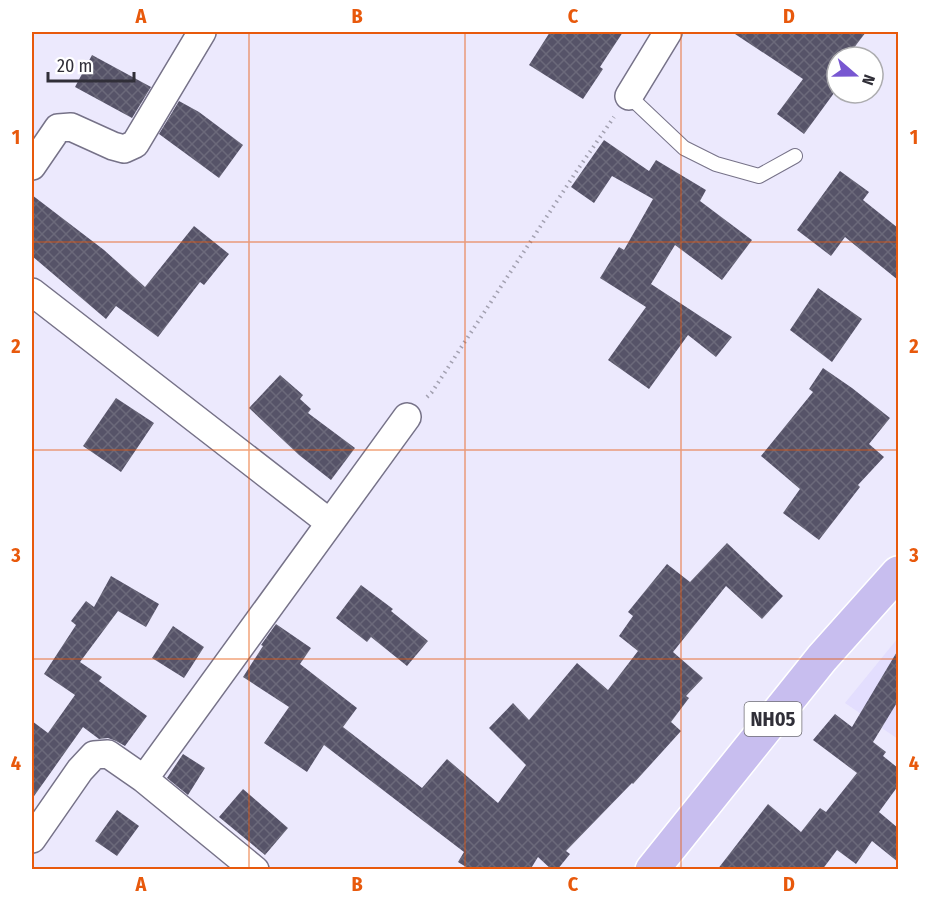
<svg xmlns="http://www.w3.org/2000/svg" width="930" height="901" font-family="'Fira Sans Condensed',sans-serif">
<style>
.built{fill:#e3defe}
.building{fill:url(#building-cross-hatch)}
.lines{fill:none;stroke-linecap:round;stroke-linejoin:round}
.service-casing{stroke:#767288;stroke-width:16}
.minor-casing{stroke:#767288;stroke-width:30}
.primary-casing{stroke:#fff;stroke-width:36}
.path{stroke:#a3a1b1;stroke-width:4;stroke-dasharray:1.5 4.5;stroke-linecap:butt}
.service{stroke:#fff;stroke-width:14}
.minor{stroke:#fff;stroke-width:27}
.primary{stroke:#c8beef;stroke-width:33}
.grid{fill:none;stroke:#e8590c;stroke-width:1.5;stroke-opacity:0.55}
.labels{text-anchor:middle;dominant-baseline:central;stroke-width:6;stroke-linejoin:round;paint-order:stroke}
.shield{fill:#fff;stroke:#6e6d74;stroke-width:1.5}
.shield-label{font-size:20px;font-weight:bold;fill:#302f38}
.neatline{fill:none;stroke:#e8590c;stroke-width:2}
.grid-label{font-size:20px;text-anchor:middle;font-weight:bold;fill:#e8590c}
</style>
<defs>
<pattern id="building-cross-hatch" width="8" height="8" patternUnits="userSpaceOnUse" patternTransform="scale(1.5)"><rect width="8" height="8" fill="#565368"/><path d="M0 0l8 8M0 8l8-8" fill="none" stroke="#6b697a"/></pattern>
</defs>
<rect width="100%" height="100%" fill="#ece9fd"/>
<path class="built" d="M 898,638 L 898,739 L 845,703 Z"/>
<path class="building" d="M 550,32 L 623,32 L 600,67 L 603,69 L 583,99 L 529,65 Z
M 732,32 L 866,32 L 847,57 L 837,57 L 837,89 L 804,134 L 777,114 L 803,79 Z
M 92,55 L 151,87 L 132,118 L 75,87 Z
M 179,101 L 199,112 L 243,145 L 219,178 L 159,134 Z
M 604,140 L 649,171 L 656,160 L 706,190 L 700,201 L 752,240 L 722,280 L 675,245 L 651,284 L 732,337 L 716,357 L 688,335 L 649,389 L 608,360 L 646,307 L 600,278 L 619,247 L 624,250 L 653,199 L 612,176 L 594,203 L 571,187 Z
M 840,171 L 869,192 L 863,200 L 898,228 L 898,280 L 845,237 L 831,256 L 797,230 Z
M 32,195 L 104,250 L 145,287 L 194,226 L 229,254 L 204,285 L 200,282 L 158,337 L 116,306 L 106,319 L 32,256 Z
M 818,288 L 862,319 L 832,362 L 790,330 Z
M 823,368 L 852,388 L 890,418 L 869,444 L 884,457 L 858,485 L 860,487 L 819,540 L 783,513 L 800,489 L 761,456 L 813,392 L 809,389 Z
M 280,375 L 303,395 L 300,399 L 311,409 L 308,413 L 355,448 L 331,480 L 299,455 L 249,408 Z
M 116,398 L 154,423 L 121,472 L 83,446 Z
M 727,543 L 783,596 L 762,619 L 726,586 L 673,652 L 703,678 L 686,696 L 689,698 L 671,722 L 681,731 L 633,784 L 632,783 L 566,851 L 570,854 L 557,870 L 552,870 L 538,857 L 530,870 L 471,870 L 458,862 L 464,852 L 324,745 L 307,772 L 264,743 L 289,707 L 243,677 L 263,646 L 261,645 L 276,624 L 311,648 L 300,664 L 357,708 L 343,727 L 422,788 L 447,759 L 498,803 L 526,765 L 489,728 L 513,703 L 529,720 L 577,663 L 608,690 L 638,651 L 619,636 L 633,616 L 628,612 L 667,564 L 690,582 Z
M 111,576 L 159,604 L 146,627 L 118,611 L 80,662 L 102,677 L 99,681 L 147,716 L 125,746 L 116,741 L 108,738 L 99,739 L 83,727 L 32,799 L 32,721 L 48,733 L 75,695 L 44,674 L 76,625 L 71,621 L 86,601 L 94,607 Z
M 361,585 L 393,609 L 391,611 L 428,641 L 407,666 L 371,637 L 367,642 L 336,618 Z
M 173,626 L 204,647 L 184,678 L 152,658 Z
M 898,650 L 898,701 L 873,742 L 886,752 L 883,756 L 898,768 L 898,786 L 879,812 L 898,828 L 898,862 L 872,841 L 856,864 L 837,850 L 822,870 L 717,870 L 768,804 L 801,832 L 820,808 L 826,812 L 857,773 L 813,740 L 835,714 L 852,727 Z
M 183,754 L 205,768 L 188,795 L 167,778 Z
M 243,789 L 288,828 L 265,855 L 219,817 Z
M 117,810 L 139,826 L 117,856 L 95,841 Z"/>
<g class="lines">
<g class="service-casing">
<path id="service" d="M 629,96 L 684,148 L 716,164 L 759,176 L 795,156"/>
</g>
<g class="minor-casing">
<path id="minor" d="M 629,96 L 668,32
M 32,166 L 58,128 L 71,127 L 113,146 L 124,149 L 135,144 L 202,32
M 32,292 L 330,523
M 32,839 L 80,770 L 94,755 L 108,754 L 144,779
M 255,870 L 144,779 L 407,417"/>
</g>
<g class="primary-casing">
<path id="primary" d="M 652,870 L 822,658 L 898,573"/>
</g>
<path class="path" d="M 427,397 L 432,392 L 576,172 L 614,117"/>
<use href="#service" class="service"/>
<use href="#minor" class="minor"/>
<use href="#primary" class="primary"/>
</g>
<path class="grid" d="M 249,32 L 249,870M 465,32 L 465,870M 681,32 L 681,870M 32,242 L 898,242M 32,450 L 898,450M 32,659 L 898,659"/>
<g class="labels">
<rect class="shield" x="744.5" y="702" width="57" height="34" rx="4.5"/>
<g class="shield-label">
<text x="773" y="719">NH05</text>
</g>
</g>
<rect width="930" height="901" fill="none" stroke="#ffffff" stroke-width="66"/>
<g transform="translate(855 75) rotate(110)"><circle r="28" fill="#ffffff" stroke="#acacaf" stroke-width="1.5"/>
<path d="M0-4.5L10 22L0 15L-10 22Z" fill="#7857d1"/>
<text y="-9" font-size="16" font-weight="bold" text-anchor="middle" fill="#302f38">N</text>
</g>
<path d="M48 72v9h86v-9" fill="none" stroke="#302f38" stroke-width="3"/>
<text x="57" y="72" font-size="18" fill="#302f38" stroke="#ffffff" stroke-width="4.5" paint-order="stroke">20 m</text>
<rect x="33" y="33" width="864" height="835" class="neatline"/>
<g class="grid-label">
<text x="141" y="23">A</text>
<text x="357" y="23">B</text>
<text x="573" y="23">C</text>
<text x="789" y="23">D</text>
<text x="16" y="144">1</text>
<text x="914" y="144">1</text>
<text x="16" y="353">2</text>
<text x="914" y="353">2</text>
<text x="16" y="562">3</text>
<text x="914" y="562">3</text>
<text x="16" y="770">4</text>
<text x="914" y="770">4</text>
<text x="141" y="891">A</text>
<text x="357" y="891">B</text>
<text x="573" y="891">C</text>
<text x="789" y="891">D</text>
</g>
</svg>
